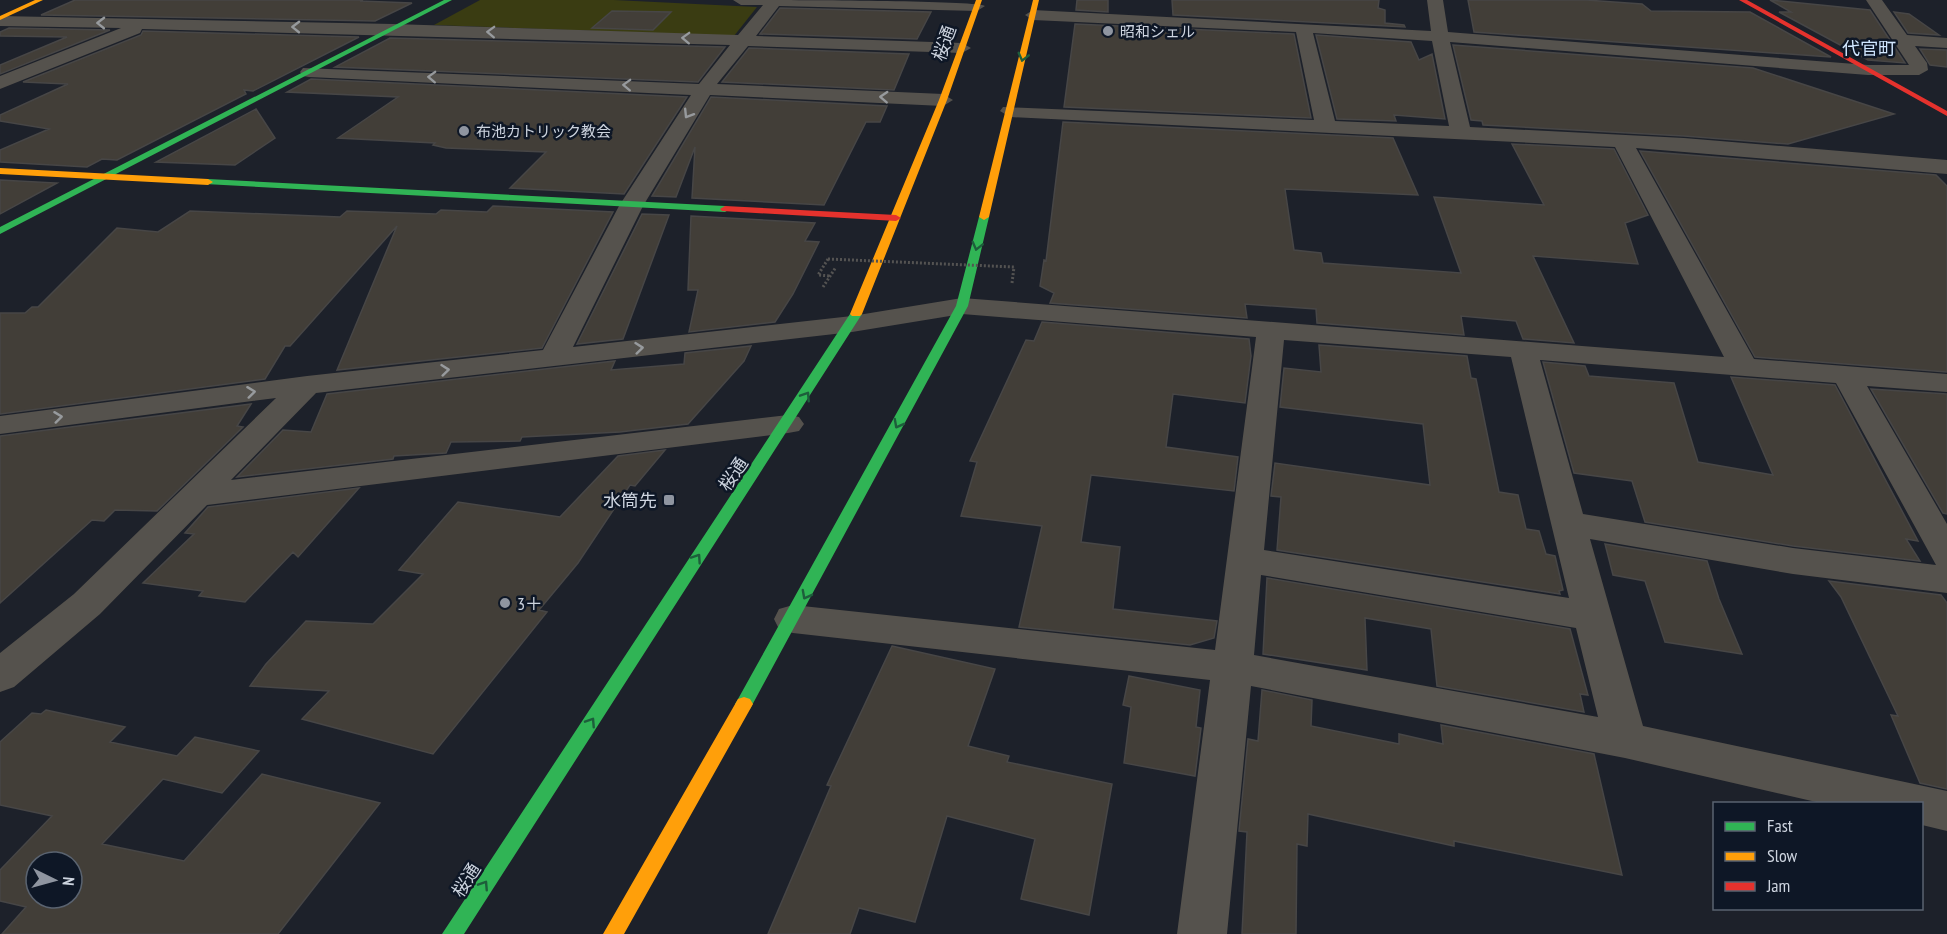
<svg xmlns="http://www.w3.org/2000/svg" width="1947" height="934" font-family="'PT Sans Narrow','Noto Sans JP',sans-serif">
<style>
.green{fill:#3a3c12}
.building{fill:#423e38;stroke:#474646;stroke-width:1.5;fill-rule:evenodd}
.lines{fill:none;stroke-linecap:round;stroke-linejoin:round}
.path{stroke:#545352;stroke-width:3;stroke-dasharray:2 2;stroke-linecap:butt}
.street{fill:#55524d;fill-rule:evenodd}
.fast{fill:#30b455;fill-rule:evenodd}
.slow{fill:#ff9f0a;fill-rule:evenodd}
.jam{fill:#e5322d;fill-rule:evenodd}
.path-bridge{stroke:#545352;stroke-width:3;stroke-dasharray:2 2;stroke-linecap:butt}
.oneway{stroke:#979a9d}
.oneway2{stroke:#1d5e3b}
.poi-dot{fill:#8f95a0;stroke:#0e1726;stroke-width:2}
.labels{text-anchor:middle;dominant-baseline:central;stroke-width:5;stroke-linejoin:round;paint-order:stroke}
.far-poi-label{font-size:15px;fill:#cdd4df;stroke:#0e1726;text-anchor:start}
.street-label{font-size:18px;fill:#cdd4df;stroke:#0e1726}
.far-quarter-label{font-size:18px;fill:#d1e7ff;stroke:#0e1726}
.poi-label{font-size:18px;fill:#cdd4df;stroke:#0e1726;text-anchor:end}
</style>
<rect width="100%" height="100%" fill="#1d212a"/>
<path class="green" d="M 480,0 L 614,0 L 757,7 L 734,36 L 434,25 Z"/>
<path class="building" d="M 75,0 L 363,0 L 360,1 L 412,3 L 375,21 L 41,15 Z
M 1077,0 L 1108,0 L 1108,12 L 1076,10 Z
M 1172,0 L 1379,0 L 1378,8 L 1385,10 L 1385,23 L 1404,25 L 1405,27 L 1173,15 Z
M 1468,0 L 1586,0 L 1642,4 L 1651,11 L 1750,12 L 1831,57 L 1474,32 Z
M 1770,0 L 1870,10 L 1905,63 L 1868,60 L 1779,12 L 1791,12 Z
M 780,8 L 931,12 L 917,39 L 760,34 Z
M 612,11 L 671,12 L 653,30 L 592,28 Z
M 1894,12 L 1909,14 L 1939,35 L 1908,33 Z
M 1075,24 L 1294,34 L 1311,118 L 1064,107 Z
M 9,28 L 110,30 L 0,74 L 0,65 L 67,37 L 0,36 L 0,32 Z
M 143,31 L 359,37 L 253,91 L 244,90 L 246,94 L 117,160 L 102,159 L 87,167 L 0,162 L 0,150 L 49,129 L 0,121 L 0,115 L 68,84 L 23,82 L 141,35 Z
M 1316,35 L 1411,42 L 1419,60 L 1432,54 L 1445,119 L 1394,115 L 1396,121 L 1337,119 Z
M 390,38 L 725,47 L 698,82 L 335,67 Z
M 1453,45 L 1753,68 L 1894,114 L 1788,144 L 1684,136 L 1483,125 L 1482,121 L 1471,120 Z
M 749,48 L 909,54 L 894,90 L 722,82 Z
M 1920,49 L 1947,50 L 1947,67 L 1930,65 Z
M 311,79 L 687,97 L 624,194 L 510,188 L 546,152 L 446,148 L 433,145 L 435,143 L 338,138 L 398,97 L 287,92 Z
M 711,97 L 887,106 L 880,122 L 866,122 L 824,205 L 692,198 L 695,147 L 676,197 L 652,196 Z
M 256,109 L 275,138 L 235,165 L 156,162 Z
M 1063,122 L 1393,138 L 1418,195 L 1285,189 L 1294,250 L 1321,253 L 1323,263 L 1461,273 L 1434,197 L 1544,205 L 1512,144 L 1614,149 L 1648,215 L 1625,223 L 1638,264 L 1533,256 L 1574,343 L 1523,339 L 1516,321 L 1461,316 L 1464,335 L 1317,323 L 1316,309 L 1245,304 L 1247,318 L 1050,303 L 1054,293 L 1040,286 L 1044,260 L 1046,261 Z
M 1640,151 L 1936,175 L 1947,186 L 1947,372 L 1755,357 Z
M 0,180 L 57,183 L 0,214 Z
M 493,206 L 613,212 L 542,348 L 337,370 L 397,226 L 290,346 L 285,346 L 265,379 L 0,414 L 0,313 L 25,313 L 32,307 L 38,307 L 117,228 L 158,232 L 190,211 L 340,217 L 347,211 L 436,214 L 441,210 L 487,212 Z
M 642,214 L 669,215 L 623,339 L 577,344 Z
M 691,216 L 815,223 L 805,241 L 819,242 L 793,294 L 775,322 L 689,332 L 698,290 L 688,290 Z
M 1042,322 L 1249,339 L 1251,356 L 1245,403 L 1173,394 L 1166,447 L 1238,457 L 1234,491 L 1091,475 L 1081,542 L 1120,547 L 1113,609 L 1217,621 L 1214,638 L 1190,645 L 1019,627 L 1042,526 L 961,516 L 977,462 L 970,461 L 1026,340 L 1034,341 Z
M 1319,345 L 1467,356 L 1471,378 L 1476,379 L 1499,492 L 1518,495 L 1526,529 L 1539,531 L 1546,554 L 1555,556 L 1563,590 L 1559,591 L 1560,594 L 1277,550 L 1281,497 L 1271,496 L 1275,463 L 1430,485 L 1423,424 L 1280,407 L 1284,368 L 1321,372 Z
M 751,346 L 744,361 L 688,424 L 620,432 L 522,437 L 520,441 L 451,442 L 446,453 L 394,456 L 393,459 L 237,477 L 283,430 L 311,432 L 327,394 L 615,361 L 611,370 L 684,364 L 685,353 Z
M 1543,362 L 1585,366 L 1589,376 L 1674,383 L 1698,462 L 1773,475 L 1731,377 L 1835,385 L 1918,541 L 1906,539 L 1920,561 L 1793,546 L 1645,522 L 1632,481 L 1574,473 Z
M 1871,389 L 1947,394 L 1947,514 L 1943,513 Z
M 251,404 L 237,426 L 243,427 L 157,511 L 115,510 L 104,521 L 92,520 L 0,603 L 0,436 Z
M 665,450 L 635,486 L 630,485 L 578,563 L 539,610 L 547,612 L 433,754 L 302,719 L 329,691 L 250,686 L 266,664 L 306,621 L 373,624 L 423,574 L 399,570 L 458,502 L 560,517 L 618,456 Z
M 359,488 L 298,557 L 293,552 L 245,602 L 199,596 L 203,591 L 143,583 L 194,534 L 185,533 L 208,507 Z
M 1605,544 L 1707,561 L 1719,599 L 1742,654 L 1665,642 L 1645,581 L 1613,575 Z
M 1267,578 L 1570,629 L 1588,695 L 1580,694 L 1584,712 L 1437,686 L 1431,629 L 1365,618 L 1367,670 L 1263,654 Z
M 1829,581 L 1941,595 L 1947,603 L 1947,789 L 1920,783 L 1891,715 L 1898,716 L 1841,597 Z
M 892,646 L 995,669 L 968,746 L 1009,756 L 1007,762 L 1112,784 L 1089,915 L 1021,899 L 1035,839 L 947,816 L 915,922 L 859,908 L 850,934 L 768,934 L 831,786 L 827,785 Z
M 1129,676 L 1200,690 L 1196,727 L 1201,728 L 1195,776 L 1124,763 L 1131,707 L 1123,705 Z
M 1262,690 L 1312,700 L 1311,726 L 1399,744 L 1399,734 L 1443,744 L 1441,725 L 1594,754 L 1622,875 L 1454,841 L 1454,846 L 1308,814 L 1307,846 L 1297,844 L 1296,934 L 1242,934 L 1247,832 L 1239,831 L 1248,739 L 1258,741 Z
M 46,710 L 125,727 L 110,742 L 177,756 L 195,737 L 259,751 L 222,793 L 163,779 L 102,844 L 184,861 L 262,774 L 380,803 L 278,934 L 2,934 L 26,907 L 0,901 L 0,870 L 52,816 L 0,805 L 0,742 L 32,713 L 41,714 ZM 36,862 L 72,862 L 72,898 L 36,898 Z"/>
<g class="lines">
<path class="path" d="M 828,259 L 818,275 L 830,276
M 1012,283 L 1014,267
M 823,287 L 836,267"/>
<path class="street" d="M 733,0 C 763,0 976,0 985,6 L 977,11 L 779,6 L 756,36 L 962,43 L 971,48 L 962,53 L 748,46 L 717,84 L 943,94 L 953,100 L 943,106 L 710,95 L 643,206 L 573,347 L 852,316 L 962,298 L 1724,357 L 1615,147 L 1010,117 L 1000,111 L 1003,107 L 1314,120 L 1296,32 L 1033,20 L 1025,15 L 1033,10 L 1431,31 L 1427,0 L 1443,0 L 1448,32 L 1868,65 L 1909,65 L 1866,0 L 1882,0 L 1907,35 L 1947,38 L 1947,48 L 1915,46 L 1927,63 L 1928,70 L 1919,75 L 1868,75 L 1450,42 L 1470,127 L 1684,138 L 1947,160 L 1947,174 L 1636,148 L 1754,359 L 1947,374 L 1947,392 L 1867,386 L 1947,524 L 1947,593 L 1793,574 L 1590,539 L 1643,726 L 1947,791 L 1947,831 L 1922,825 L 1922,804 L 1825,804 L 1625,758 L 1251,686 L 1227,934 L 1177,934 L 1210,680 L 793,633 L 779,629 L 774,619 L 779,609 L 793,605 L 1215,650 L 1256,337 L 962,314 L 852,332 L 316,393 L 231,480 L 788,415 L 799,417 L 804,424 L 799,431 L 788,433 L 207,505 L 100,614 L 14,687 L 0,692 L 0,653 L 74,594 L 276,398 L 0,434 L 0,416 L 307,376 L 543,350 L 619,206 L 691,95 L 309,77 L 303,76 L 300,72 L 303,68 L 699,84 L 730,45 L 142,29 L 140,33 L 0,89 L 0,76 L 121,28 L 0,26 L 0,16 L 393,24 L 738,35 L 763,5 L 741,5 ZM 1313,33 L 1432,41 L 1449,126 L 1335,121 ZM 1284,340 L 1511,357 L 1569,598 L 1264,550 ZM 1540,360 L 1836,383 L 1936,565 L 1793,548 L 1583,514 ZM 1261,575 L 1576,628 L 1598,717 L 1254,655 Z"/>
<path class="fast" d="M 444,0 L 452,0 L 0,234 L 0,227 Z
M 208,179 L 725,206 L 730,209 L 725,212 L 205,184 L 203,182 Z
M 984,214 L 989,217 L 968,306 L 750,709 L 744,711 L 738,709 L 735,704 L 738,699 L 956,306 L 979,217 Z
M 856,311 L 862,314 L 464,934 L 442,934 L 850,314 Z"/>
<path class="slow" d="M 35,0 L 43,0 L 0,20 L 0,16 Z
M 976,0 L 982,0 L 947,100 L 862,314 L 860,316 L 852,316 L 850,314 L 939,100 Z
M 1033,0 L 1039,0 L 989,217 L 984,220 L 979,217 Z
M 0,168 L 208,179 L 213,182 L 208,185 L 0,174 Z
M 744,697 L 750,699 L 753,704 L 624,934 L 603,934 L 738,699 Z"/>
<path class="jam" d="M 1739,0 L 1747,0 L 1947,111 L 1947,116 Z
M 725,206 L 896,215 L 901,218 L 896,221 L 722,211 L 720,209 Z"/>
<path class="path-bridge" d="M 828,259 L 1014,267"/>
</g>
<defs><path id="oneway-chevron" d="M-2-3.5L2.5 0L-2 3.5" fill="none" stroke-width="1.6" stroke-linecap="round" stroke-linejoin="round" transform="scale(1.5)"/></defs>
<g class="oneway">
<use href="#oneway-chevron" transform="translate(101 23) rotate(-179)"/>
<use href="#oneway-chevron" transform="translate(296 27) rotate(-179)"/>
<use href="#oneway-chevron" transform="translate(491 32) rotate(-178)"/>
<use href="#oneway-chevron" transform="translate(686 38) rotate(-178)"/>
<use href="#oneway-chevron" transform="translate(432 77) rotate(-178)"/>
<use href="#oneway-chevron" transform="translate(627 85) rotate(-178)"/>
<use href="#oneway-chevron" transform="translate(884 97) rotate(-177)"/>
<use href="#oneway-chevron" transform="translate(688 114) rotate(122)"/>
<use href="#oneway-chevron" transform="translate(639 348) rotate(-6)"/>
<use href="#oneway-chevron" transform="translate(445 370) rotate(-6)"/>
<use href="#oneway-chevron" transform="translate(251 392) rotate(-7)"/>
<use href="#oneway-chevron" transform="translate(58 417) rotate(-7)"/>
</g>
<g class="oneway2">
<use href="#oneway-chevron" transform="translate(1023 57) rotate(104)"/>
<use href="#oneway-chevron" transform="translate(977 246) rotate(104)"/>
<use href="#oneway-chevron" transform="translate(806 396) rotate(-57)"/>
<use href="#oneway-chevron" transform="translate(898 424) rotate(118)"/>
<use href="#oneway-chevron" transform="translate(697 558) rotate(-56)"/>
<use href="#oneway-chevron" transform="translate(806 595) rotate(118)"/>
<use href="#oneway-chevron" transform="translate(591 722) rotate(-57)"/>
<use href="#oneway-chevron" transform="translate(484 885) rotate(-57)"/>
</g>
<g class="poi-dot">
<circle cx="1108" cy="31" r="6"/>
<circle cx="464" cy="131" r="6"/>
<rect x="663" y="494" width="12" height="12" rx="3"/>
<circle cx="505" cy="603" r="6"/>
</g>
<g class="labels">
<g class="far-poi-label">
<text x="1120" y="31">昭和シェル</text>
<text x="476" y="131">布池カトリック教会</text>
</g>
<g class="street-label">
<text transform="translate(944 43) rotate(-70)">桜通</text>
<text transform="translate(733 474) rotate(-56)">桜通</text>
<text transform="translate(466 880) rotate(-57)">桜通</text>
</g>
<g class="far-quarter-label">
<text x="1869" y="48">代官町</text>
</g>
<g class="poi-label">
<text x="657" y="500">水筒先</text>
<text x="517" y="603" text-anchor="start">3＋</text>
</g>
</g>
<rect x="1713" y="802" width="210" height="108" fill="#0e1726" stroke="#5a6370" stroke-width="1.5"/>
<rect x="1725" y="822" width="30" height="9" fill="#30b455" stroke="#5a6370" stroke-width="1.5"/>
<text x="1767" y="832" font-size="18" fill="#cdd4df">Fast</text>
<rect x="1725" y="852" width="30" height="9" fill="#ff9f0a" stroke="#5a6370" stroke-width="1.5"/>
<text x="1767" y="862" font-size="18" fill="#cdd4df">Slow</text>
<rect x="1725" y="882" width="30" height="9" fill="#e5322d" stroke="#5a6370" stroke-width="1.5"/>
<text x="1767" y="892" font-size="18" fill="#cdd4df">Jam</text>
<g transform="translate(54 880) rotate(95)"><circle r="28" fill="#0e1726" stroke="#5a6370" stroke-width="1.5"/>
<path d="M0-4.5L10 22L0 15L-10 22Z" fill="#8f95a0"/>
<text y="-9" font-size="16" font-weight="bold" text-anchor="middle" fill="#cdd4df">N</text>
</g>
</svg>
